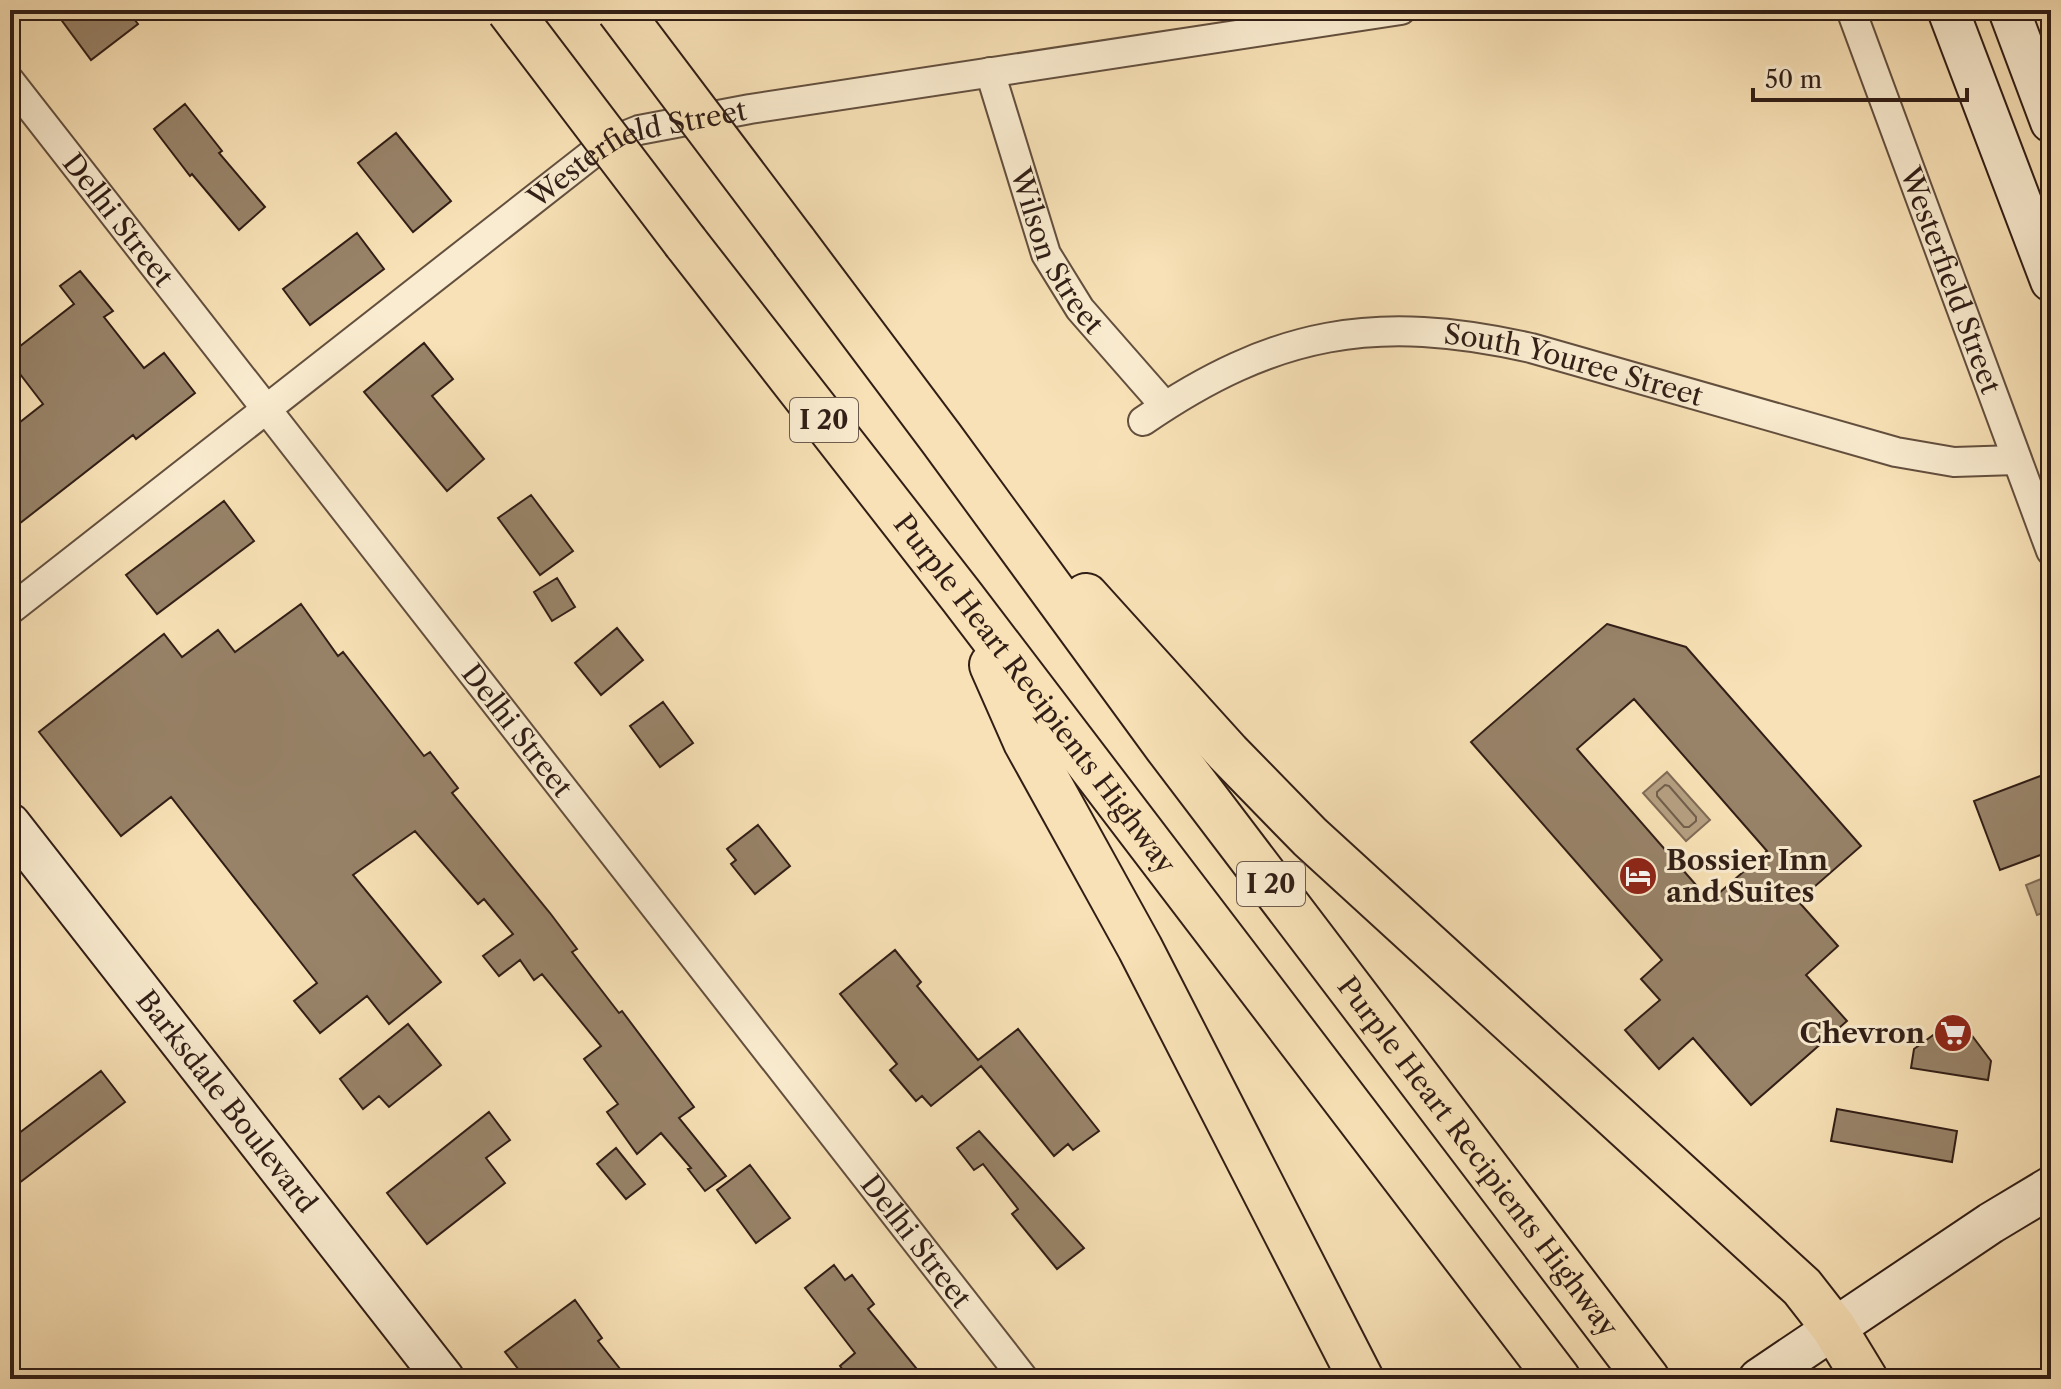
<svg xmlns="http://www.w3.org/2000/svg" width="2061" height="1389" font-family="'Libre Caslon Text',serif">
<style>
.water{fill:#b49f80;stroke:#806b56;stroke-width:2}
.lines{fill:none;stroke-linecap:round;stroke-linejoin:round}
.shore{stroke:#725e4b;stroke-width:2}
.building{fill:#988369;stroke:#311e16;stroke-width:2;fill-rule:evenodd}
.street-casing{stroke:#634f3e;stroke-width:32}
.secondary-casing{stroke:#311e16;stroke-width:44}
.highway-casing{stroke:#311e16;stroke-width:48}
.street{stroke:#faecd0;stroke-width:28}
.secondary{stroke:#faecd0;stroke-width:40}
.highway{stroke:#f8e1b6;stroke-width:44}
.highway-bridge-casing{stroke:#311e16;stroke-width:48;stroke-linecap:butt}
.highway-bridge{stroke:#f8e1b6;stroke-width:44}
.labels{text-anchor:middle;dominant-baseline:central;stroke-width:6;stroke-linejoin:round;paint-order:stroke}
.shield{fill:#faecd0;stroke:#6d5c4e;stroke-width:2}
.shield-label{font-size:26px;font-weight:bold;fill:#311e16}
.street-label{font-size:28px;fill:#311e16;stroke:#faecd0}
.poi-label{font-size:28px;font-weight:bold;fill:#311e16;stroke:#faecd0;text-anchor:start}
</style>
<rect width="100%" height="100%" fill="#f8e1b6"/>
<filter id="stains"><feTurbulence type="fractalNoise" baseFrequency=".0025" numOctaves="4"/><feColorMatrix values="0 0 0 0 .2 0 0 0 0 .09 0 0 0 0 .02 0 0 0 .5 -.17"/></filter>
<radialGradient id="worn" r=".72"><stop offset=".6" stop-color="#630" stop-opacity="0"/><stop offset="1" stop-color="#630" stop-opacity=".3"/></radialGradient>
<path class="water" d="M 1667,772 L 1710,820 L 1686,841 L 1643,793 Z
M 2051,875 L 2051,910 L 2037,915 L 2026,885 Z"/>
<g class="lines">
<path class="shore" d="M 1665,785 L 1669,786 L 1696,817 L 1696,821 L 1689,827 L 1684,827 L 1657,796 L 1657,792 Z"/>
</g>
<path class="building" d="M 54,10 L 127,10 L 138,24 L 91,60 Z
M 185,104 L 222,151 L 219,153 L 265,207 L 239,230 L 192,174 L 190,176 L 154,129 Z
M 396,133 L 451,201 L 413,232 L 358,163 Z
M 357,233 L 384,269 L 310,325 L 283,289 Z
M 80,271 L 113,311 L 104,317 L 144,368 L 164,353 L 195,393 L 136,439 L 133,435 L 10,531 L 10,430 L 43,404 L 10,361 L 10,354 L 74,304 L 60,286 Z
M 424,343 L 453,379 L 432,396 L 484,459 L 447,491 L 364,392 Z
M 531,495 L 573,551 L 540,575 L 498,518 Z
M 224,501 L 254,541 L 157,614 L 126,575 Z
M 557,578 L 575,607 L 552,621 L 534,592 Z
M 301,604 L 338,656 L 343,652 L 424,756 L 430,752 L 458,788 L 452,793 L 550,913 L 577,949 L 572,952 L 619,1013 L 622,1011 L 694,1107 L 679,1118 L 726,1176 L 705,1191 L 688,1169 L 691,1168 L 661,1133 L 637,1154 L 607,1112 L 618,1104 L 584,1059 L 601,1046 L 542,974 L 534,980 L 520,960 L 499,976 L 483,956 L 513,934 L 484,899 L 478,904 L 415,831 L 353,875 L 441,982 L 389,1024 L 367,996 L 320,1033 L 294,1001 L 317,983 L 171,797 L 121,836 L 39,732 L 164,634 L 182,657 L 218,630 L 235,652 Z
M 1607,624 L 1686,647 L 1861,846 L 1798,901 L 1838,946 L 1806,975 L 1847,1021 L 1751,1105 L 1693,1038 L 1659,1069 L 1625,1030 L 1660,1000 L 1641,979 L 1662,960 L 1471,742 ZM 1634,699 L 1767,851 L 1710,901 L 1577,749 Z
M 617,628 L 643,660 L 601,695 L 575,663 Z
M 663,702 L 693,743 L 660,767 L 630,726 Z
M 2051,772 L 2051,851 L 2000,870 L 1974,801 Z
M 758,825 L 790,866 L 755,894 L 731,864 L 736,860 L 727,849 Z
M 895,950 L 921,982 L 917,986 L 978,1060 L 1018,1029 L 1099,1131 L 1073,1150 L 1068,1144 L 1054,1156 L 981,1066 L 931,1106 L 922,1096 L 916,1101 L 890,1070 L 897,1064 L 840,994 Z
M 1958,1017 L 1991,1061 L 1988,1080 L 1911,1068 L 1914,1049 Z
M 408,1024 L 441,1065 L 389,1107 L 379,1096 L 363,1109 L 340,1079 Z
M 101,1071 L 125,1102 L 10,1190 L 10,1140 Z
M 1837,1109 L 1957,1131 L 1952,1162 L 1831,1141 Z
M 489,1112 L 510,1140 L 486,1158 L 505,1183 L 427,1244 L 387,1193 Z
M 979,1131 L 1084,1248 L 1057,1269 L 1012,1214 L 1018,1209 L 983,1164 L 974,1170 L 957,1148 Z
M 616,1148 L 645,1184 L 626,1199 L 597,1164 Z
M 750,1165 L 790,1218 L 756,1243 L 717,1190 Z
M 834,1265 L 845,1280 L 852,1275 L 874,1304 L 868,1309 L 925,1379 L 850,1379 L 840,1366 L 855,1353 L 805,1288 Z
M 575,1300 L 602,1338 L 598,1341 L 628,1379 L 526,1379 L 505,1352 Z"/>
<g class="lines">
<g class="street-casing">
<g id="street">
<path id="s1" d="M 1851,10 L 2051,551"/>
<path id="s2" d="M 990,72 L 1046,254 L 1080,309 L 1165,406"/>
<path id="s3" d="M 10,81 L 1024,1379"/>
<path id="s4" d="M 1143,421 C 1274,331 1376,313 1531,348 L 1896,452 L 1954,462 L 2016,460"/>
<path id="s5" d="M 10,610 L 592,154 L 614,140 L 639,130 L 750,109 L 1401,10"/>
</g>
</g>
<g class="secondary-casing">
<g id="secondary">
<path d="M 1948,10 L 2051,281"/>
<path d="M 2009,10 L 2051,122"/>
<path id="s6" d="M 10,824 L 444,1379"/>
<path d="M 1759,1379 L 1991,1223 L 2051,1187"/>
</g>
</g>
<g class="highway-casing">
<g id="highway">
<path id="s7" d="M 794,242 L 941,438 L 1167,747 L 1647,1379"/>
<path id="s8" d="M 686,243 L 962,597 L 1558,1379"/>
<path d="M 1086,596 L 1228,753 L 1310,837 L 1802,1287 L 1834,1328 L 1865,1379"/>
<path d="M 992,665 L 1026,742 L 1140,948 L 1361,1379"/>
</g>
</g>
<use href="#street" class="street"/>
<use href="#secondary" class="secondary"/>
<use href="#highway" class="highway"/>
<g class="highway-bridge-casing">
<path id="highway-bridge" d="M 509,10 L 686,243
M 619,10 L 794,242"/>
</g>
<use href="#highway-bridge" class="highway-bridge"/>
</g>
<defs>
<g id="hotel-disc" transform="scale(2)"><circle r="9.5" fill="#8f2418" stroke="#faecd0"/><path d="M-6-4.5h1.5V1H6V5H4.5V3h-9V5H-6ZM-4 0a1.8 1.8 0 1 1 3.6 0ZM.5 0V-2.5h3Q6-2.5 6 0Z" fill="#fff"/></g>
<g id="supermarket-disc" transform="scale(2)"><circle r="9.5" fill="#8f2418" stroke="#faecd0"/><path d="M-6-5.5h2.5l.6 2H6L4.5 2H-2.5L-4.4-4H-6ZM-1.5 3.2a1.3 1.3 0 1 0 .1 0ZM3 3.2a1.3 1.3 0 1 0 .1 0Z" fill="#fff"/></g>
</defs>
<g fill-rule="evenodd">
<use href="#hotel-disc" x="1638" y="876"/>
<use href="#supermarket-disc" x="1953" y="1033"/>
</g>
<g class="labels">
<g class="shield">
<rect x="790" y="398" width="68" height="44" rx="6"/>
<rect x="1237" y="862" width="68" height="44" rx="6"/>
</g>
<g class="shield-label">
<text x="824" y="420">I 20</text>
<text x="1271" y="884">I 20</text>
</g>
<g class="street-label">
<text stroke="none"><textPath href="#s5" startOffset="782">Westerfield Street</textPath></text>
<text stroke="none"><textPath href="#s3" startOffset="176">Delhi Street</textPath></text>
<text stroke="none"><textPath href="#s2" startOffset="192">Wilson Street</textPath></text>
<text stroke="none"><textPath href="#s1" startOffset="288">Westerfield Street</textPath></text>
<text stroke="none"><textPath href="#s4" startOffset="454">South Youree Street</textPath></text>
<text stroke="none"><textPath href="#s8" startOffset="570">Purple Heart Recipients Highway</textPath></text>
<text stroke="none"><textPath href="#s3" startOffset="824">Delhi Street</textPath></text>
<text stroke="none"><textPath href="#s6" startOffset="352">Barksdale Boulevard</textPath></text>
<text stroke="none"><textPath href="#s7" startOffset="1142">Purple Heart Recipients Highway</textPath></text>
<text stroke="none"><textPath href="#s3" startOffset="1472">Delhi Street</textPath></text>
</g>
<g class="poi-label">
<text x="1666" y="860">Bossier Inn<tspan x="1666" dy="32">and Suites</tspan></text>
<text x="1925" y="1033" text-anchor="end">Chevron</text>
</g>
</g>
<rect width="2061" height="1389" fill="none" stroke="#f8e1b6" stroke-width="40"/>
<rect x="12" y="12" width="2037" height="1365" fill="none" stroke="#311e16" stroke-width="4"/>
<rect x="20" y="20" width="2021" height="1349" fill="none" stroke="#311e16" stroke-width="2"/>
<path d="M1753 88v12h214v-12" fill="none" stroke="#311e16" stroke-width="4"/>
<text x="1765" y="88" font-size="24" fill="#311e16" stroke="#faecd0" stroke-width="6" paint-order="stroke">50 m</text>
<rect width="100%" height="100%" filter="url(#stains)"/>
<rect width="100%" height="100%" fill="url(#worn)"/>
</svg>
